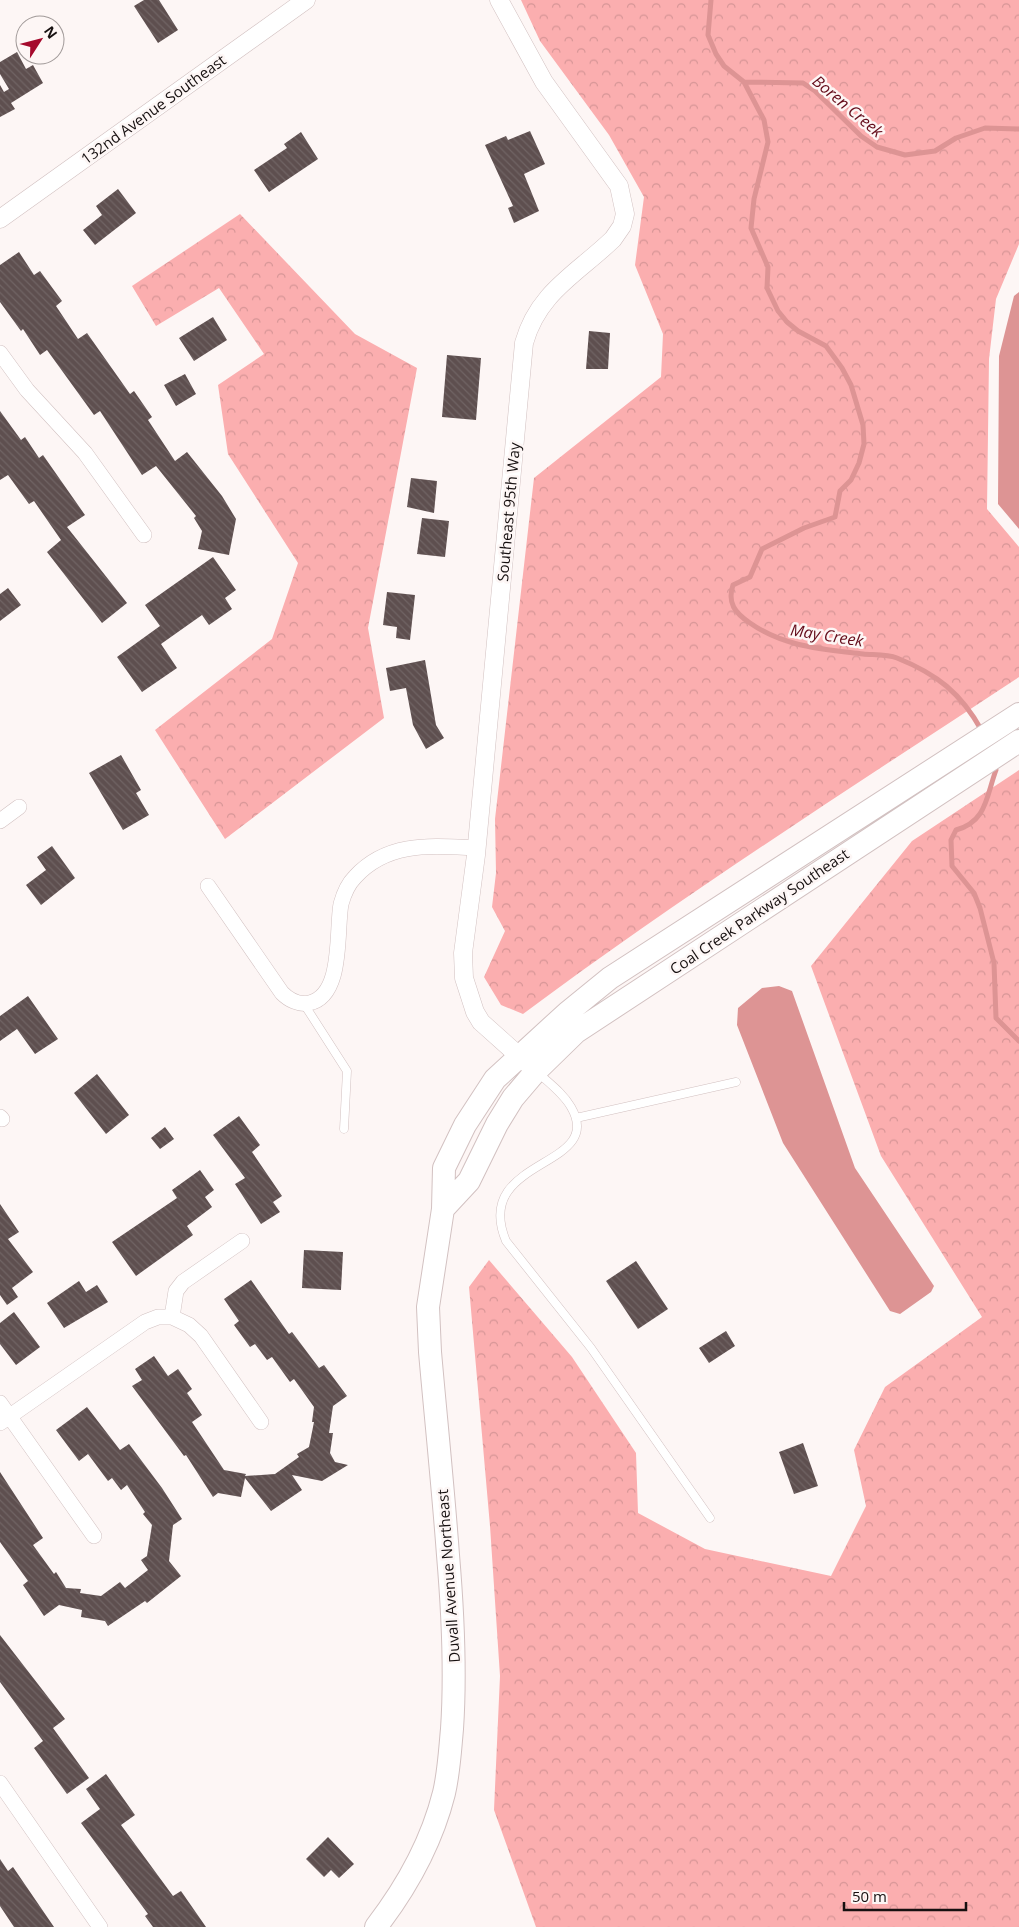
<svg xmlns="http://www.w3.org/2000/svg" width="1019" height="1927" font-family="'Open Sans',sans-serif">
<style>
.forest{fill:url(#forest-crowns)}
.water{fill:#dd9494}
.lines{fill:none;stroke-linecap:round;stroke-linejoin:round}
.stream{stroke:#dd9494;stroke-width:5}
.building{fill:url(#building-back-hatch)}
.service-casing{stroke:#d2c1c1;stroke-width:9}
.minor-casing{stroke:#d2c1c1;stroke-width:16}
.tertiary-casing{stroke:#d2c1c1;stroke-width:19}
.primary-casing{stroke:#d2c1c1;stroke-width:24}
.service{stroke:#fff;stroke-width:8}
.minor{stroke:#fff;stroke-width:15}
.tertiary{stroke:#fff;stroke-width:18}
.primary{stroke:#fff;stroke-width:22}
.labels{text-anchor:middle;dominant-baseline:central;stroke-width:5;stroke-linejoin:round;paint-order:stroke}
.street-label{font-size:15px;fill:#161010;stroke:#fdf6f5}
.water-label{font-size:16px;font-style:italic;fill:#640c1a;stroke:#fdf6f5}
</style>
<defs>
<pattern id="forest-crowns" width="20" height="18" patternUnits="userSpaceOnUse" patternTransform="scale(1.25)"><rect width="20" height="18" fill="#fbaeaf"/><path d="M2 6a3 3 0 1 1 6 0M12 15a3 3 0 1 1 6 0" fill="none" stroke="#d69596"/></pattern>
<pattern id="building-back-hatch" width="6" height="6" patternUnits="userSpaceOnUse" patternTransform="scale(1.25)"><rect width="6" height="6" fill="#5e4f4f"/><path d="M-1 5l2 2M0 0l6 6M5-1l2 2" fill="none" stroke="#706464"/></pattern>
</defs>
<rect width="100%" height="100%" fill="#fdf6f5"/>
<path class="forest" d="M 521,0 L 1019,0 L 1019,244 L 996,299 L 989,359 L 987,509 L 1019,547 L 1019,677 C 852,787 683,895 523,1014 L 501,1005 L 484,977 L 505,931 L 492,907 L 496,873 L 495,819 L 534,478 L 661,377 L 663,334 L 635,265 L 644,197 L 609,135 L 540,41 Z
M 240,214 L 355,334 L 417,368 L 368,628 L 384,718 L 225,839 L 155,730 L 272,639 L 298,563 L 228,454 L 218,385 L 264,354 L 219,288 L 156,326 L 132,286 Z
M 1019,770 L 1019,1927 L 536,1927 L 494,1810 L 500,1676 L 490,1526 L 469,1287 L 489,1260 L 572,1357 L 636,1453 L 638,1513 L 705,1549 L 831,1576 L 866,1506 L 854,1450 L 885,1387 L 982,1317 L 881,1156 L 811,966 L 912,841 Z"/>
<path class="water" d="M 1019,292 L 1019,529 L 998,504 L 999,356 L 1014,296 Z
M 779,986 L 792,991 L 855,1168 L 934,1286 L 931,1292 L 900,1314 L 890,1311 L 783,1143 L 737,1025 L 738,1008 L 762,988 Z"/>
<g class="lines">
<path class="stream" d="M 711,0 L 708,35 L 716,54 L 724,66 L 744,82 L 764,120 L 768,142 L 754,199 L 751,228 L 768,267 L 767,288 L 778,311 L 787,322 L 798,331 L 826,346 L 842,368 L 851,385 L 863,425 L 864,444 L 859,463 L 851,480 L 840,491 L 835,517 L 804,528 L 762,549 L 750,577 L 733,585 C 727,603 735,613 750,623 C 784,647 822,649 863,654 C 873,655 887,654 897,658 C 937,674 961,693 982,731
M 744,82 L 803,83 L 815,91 L 861,136 L 877,147 L 905,155 L 935,151 L 956,138 L 985,128 L 1019,129
M 994,765 L 996,770 C 986,797 987,821 956,830 L 951,840 L 952,866 L 974,893 L 980,908 L 994,963 L 996,1018 L 1019,1041"/>
</g>
<path class="building" d="M 144,0 L 159,0 L 178,30 L 158,43 L 134,6 Z
M 17,52 L 26,69 L 33,65 L 43,83 L 11,103 L 15,109 L 0,117 L 0,85 L 4,92 L 9,89 L 0,74 L 0,62 Z
M 530,131 L 545,164 L 524,174 L 539,211 L 514,223 L 508,208 L 513,206 L 485,145 L 506,136 L 508,140 Z
M 301,132 L 318,159 L 269,192 L 254,170 L 287,148 L 284,144 Z
M 118,189 L 136,213 L 95,245 L 83,230 L 102,215 L 96,206 Z
M 19,252 L 34,275 L 40,271 L 62,301 L 56,306 L 78,339 L 87,333 L 130,394 L 134,391 L 152,417 L 148,420 L 175,461 L 187,452 L 222,496 L 236,519 L 229,555 L 198,549 L 202,531 L 194,518 L 196,516 L 156,466 L 142,475 L 100,411 L 94,415 L 47,350 L 40,355 L 23,329 L 21,331 L 0,302 L 0,265 Z
M 213,317 L 227,340 L 194,361 L 179,338 Z
M 589,331 L 610,333 L 608,369 L 586,369 Z
M 447,355 L 481,358 L 476,420 L 442,417 Z
M 185,374 L 196,394 L 176,406 L 164,385 Z
M 0,411 L 21,440 L 25,437 L 39,458 L 43,455 L 85,515 L 67,527 L 127,603 L 102,623 L 47,552 L 61,540 L 34,501 L 29,504 L 8,475 L 0,480 Z
M 411,478 L 437,481 L 434,513 L 407,507 Z
M 422,518 L 449,521 L 445,557 L 417,554 Z
M 213,557 L 236,590 L 225,598 L 232,609 L 209,625 L 202,615 L 161,644 L 177,668 L 142,692 L 117,657 L 160,626 L 145,605 Z
M 8,588 L 21,605 L 0,621 L 0,594 Z
M 387,592 L 415,595 L 410,640 L 396,638 L 397,627 L 383,625 Z
M 425,660 L 436,725 L 444,738 L 426,749 L 413,725 L 406,688 L 390,691 L 386,668 Z
M 121,755 L 141,790 L 136,793 L 149,815 L 123,830 L 89,773 Z
M 52,846 L 75,878 L 41,905 L 26,885 L 46,870 L 37,857 Z
M 28,996 L 58,1039 L 35,1054 L 17,1029 L 0,1041 L 0,1016 Z
M 97,1074 L 129,1115 L 106,1134 L 74,1093 Z
M 239,1116 L 260,1145 L 252,1152 L 282,1196 L 273,1202 L 280,1212 L 261,1224 L 235,1184 L 245,1178 L 213,1135 Z
M 165,1127 L 174,1139 L 160,1149 L 151,1138 Z
M 200,1170 L 214,1190 L 205,1197 L 212,1207 L 187,1226 L 193,1235 L 136,1276 L 112,1242 L 177,1198 L 172,1190 Z
M 0,1204 L 19,1232 L 8,1239 L 33,1272 L 12,1288 L 18,1297 L 7,1305 L 0,1295 Z
M 304,1250 L 343,1252 L 341,1290 L 302,1288 Z
M 636,1261 L 668,1309 L 638,1329 L 606,1281 Z
M 251,1280 L 289,1334 L 292,1332 L 319,1368 L 324,1365 L 347,1396 L 333,1406 L 329,1433 L 333,1433 L 330,1453 L 335,1462 L 348,1465 L 322,1481 L 292,1475 L 302,1490 L 271,1511 L 245,1478 L 241,1497 L 218,1493 L 213,1497 L 186,1455 L 184,1456 L 132,1386 L 142,1380 L 135,1369 L 154,1356 L 168,1376 L 178,1369 L 192,1389 L 187,1393 L 202,1415 L 192,1422 L 224,1470 L 246,1474 L 245,1476 L 275,1474 L 299,1457 L 297,1454 L 309,1447 L 314,1422 L 312,1422 L 314,1407 L 294,1379 L 290,1382 L 272,1357 L 267,1360 L 255,1344 L 250,1347 L 234,1325 L 239,1321 L 224,1299 Z
M 79,1281 L 86,1292 L 97,1285 L 108,1302 L 64,1328 L 47,1303 Z
M 14,1312 L 40,1347 L 16,1365 L 0,1344 L 0,1323 Z
M 726,1331 L 735,1346 L 709,1363 L 699,1348 Z
M 87,1407 L 120,1450 L 129,1444 L 162,1488 L 182,1519 L 173,1525 L 169,1561 L 181,1576 L 147,1603 L 145,1601 L 108,1626 L 105,1621 L 81,1617 L 82,1610 L 59,1605 L 44,1616 L 23,1585 L 28,1581 L 0,1542 L 0,1472 L 43,1538 L 33,1545 L 54,1574 L 56,1572 L 66,1588 L 81,1589 L 80,1593 L 101,1596 L 120,1582 L 125,1588 L 148,1570 L 141,1560 L 147,1556 L 152,1525 L 143,1514 L 145,1512 L 127,1485 L 121,1490 L 112,1478 L 108,1481 L 88,1454 L 79,1461 L 56,1430 Z
M 803,1443 L 818,1486 L 794,1494 L 779,1452 Z
M 0,1635 L 65,1719 L 53,1728 L 89,1778 L 67,1794 L 34,1748 L 43,1741 L 0,1682 Z
M 106,1774 L 135,1815 L 121,1825 L 173,1896 L 181,1891 L 206,1927 L 153,1927 L 145,1916 L 148,1914 L 81,1823 L 100,1809 L 86,1789 Z
M 328,1837 L 354,1864 L 339,1878 L 331,1870 L 324,1877 L 306,1859 Z
M 0,1859 L 8,1871 L 13,1867 L 54,1927 L 14,1927 L 0,1906 Z"/>
<g class="lines">
<g class="service-casing">
<path id="service" d="M 304,1004 L 347,1071 L 344,1129
M 537,1072 C 549,1083 563,1093 571,1107 C 607,1169 471,1157 506,1241 L 591,1348 L 710,1518
M 576,1118 L 736,1082"/>
</g>
<g class="minor-casing">
<path id="minor" d="M 0,353 L 27,390 L 85,453 L 144,535
M 0,821 L 19,807
M 208,886 L 282,993 C 289,1000 299,1005 309,1003 C 344,996 336,930 341,904 C 344,893 348,884 355,877 C 388,841 432,846 476,848
M 0,1117 L 2,1119
M 172,1317 L 189,1325 L 201,1336 L 261,1422
M 0,1403 L 94,1536
M 0,1423 L 145,1322 L 158,1317 L 172,1317 L 176,1291 L 183,1282 L 242,1241
M 0,1783 L 100,1927"/>
</g>
<g class="tertiary-casing">
<path id="tertiary" d="M 499,0 L 544,82 L 619,186 L 625,214 L 622,226 L 613,239 C 578,273 538,292 524,343 L 476,855 L 463,953 L 464,978 L 475,1012 L 481,1022 L 528,1064
M 0,219 L 306,0"/>
</g>
<g class="primary-casing">
<path id="primary" d="M 443,1209 L 469,1181 L 497,1124 L 513,1098 L 536,1071 L 576,1032 L 1019,741
M 376,1927 C 406,1888 432,1841 444,1793 C 449,1772 450,1750 452,1729 C 456,1670 453,1614 448,1555 C 443,1487 436,1420 430,1352 L 428,1307 L 443,1209 L 444,1168 L 465,1125 L 495,1079 L 567,1013 L 610,978 L 1019,714"/>
</g>
<use href="#service" class="service"/>
<use href="#minor" class="minor"/>
<use href="#tertiary" class="tertiary"/>
<use href="#primary" class="primary"/>
</g>
<g class="labels">
<g class="street-label">
<text transform="translate(153 109) rotate(-36)">132nd Avenue Southeast</text>
<text transform="translate(508 512) rotate(-85)">Southeast 95th Way</text>
<text transform="translate(759 911) rotate(-34)">Coal Creek Parkway Southeast</text>
<text transform="translate(448 1576) rotate(-94)">Duvall Avenue Northeast</text>
</g>
<g class="water-label">
<text transform="translate(848 106) rotate(40)">Boren Creek</text>
<text transform="translate(827 635) rotate(9)">May Creek</text>
</g>
</g>
<g transform="translate(40 40) rotate(54)"><circle r="24" fill="#fdf6f5" stroke="#a19a99"/>
<path d="M0-4L9 19L0 12L-9 19Z" fill="#a5092c"/>
<text y="-8" font-size="14" font-weight="bold" text-anchor="middle" fill="#161010">N</text>
</g>
<path d="M844 1902v8h122v-8" fill="none" stroke="#161010" stroke-width="2.5"/>
<text x="852" y="1902" font-size="15" fill="#161010" stroke="#fdf6f5" stroke-width="4" paint-order="stroke">50 m</text>
</svg>
